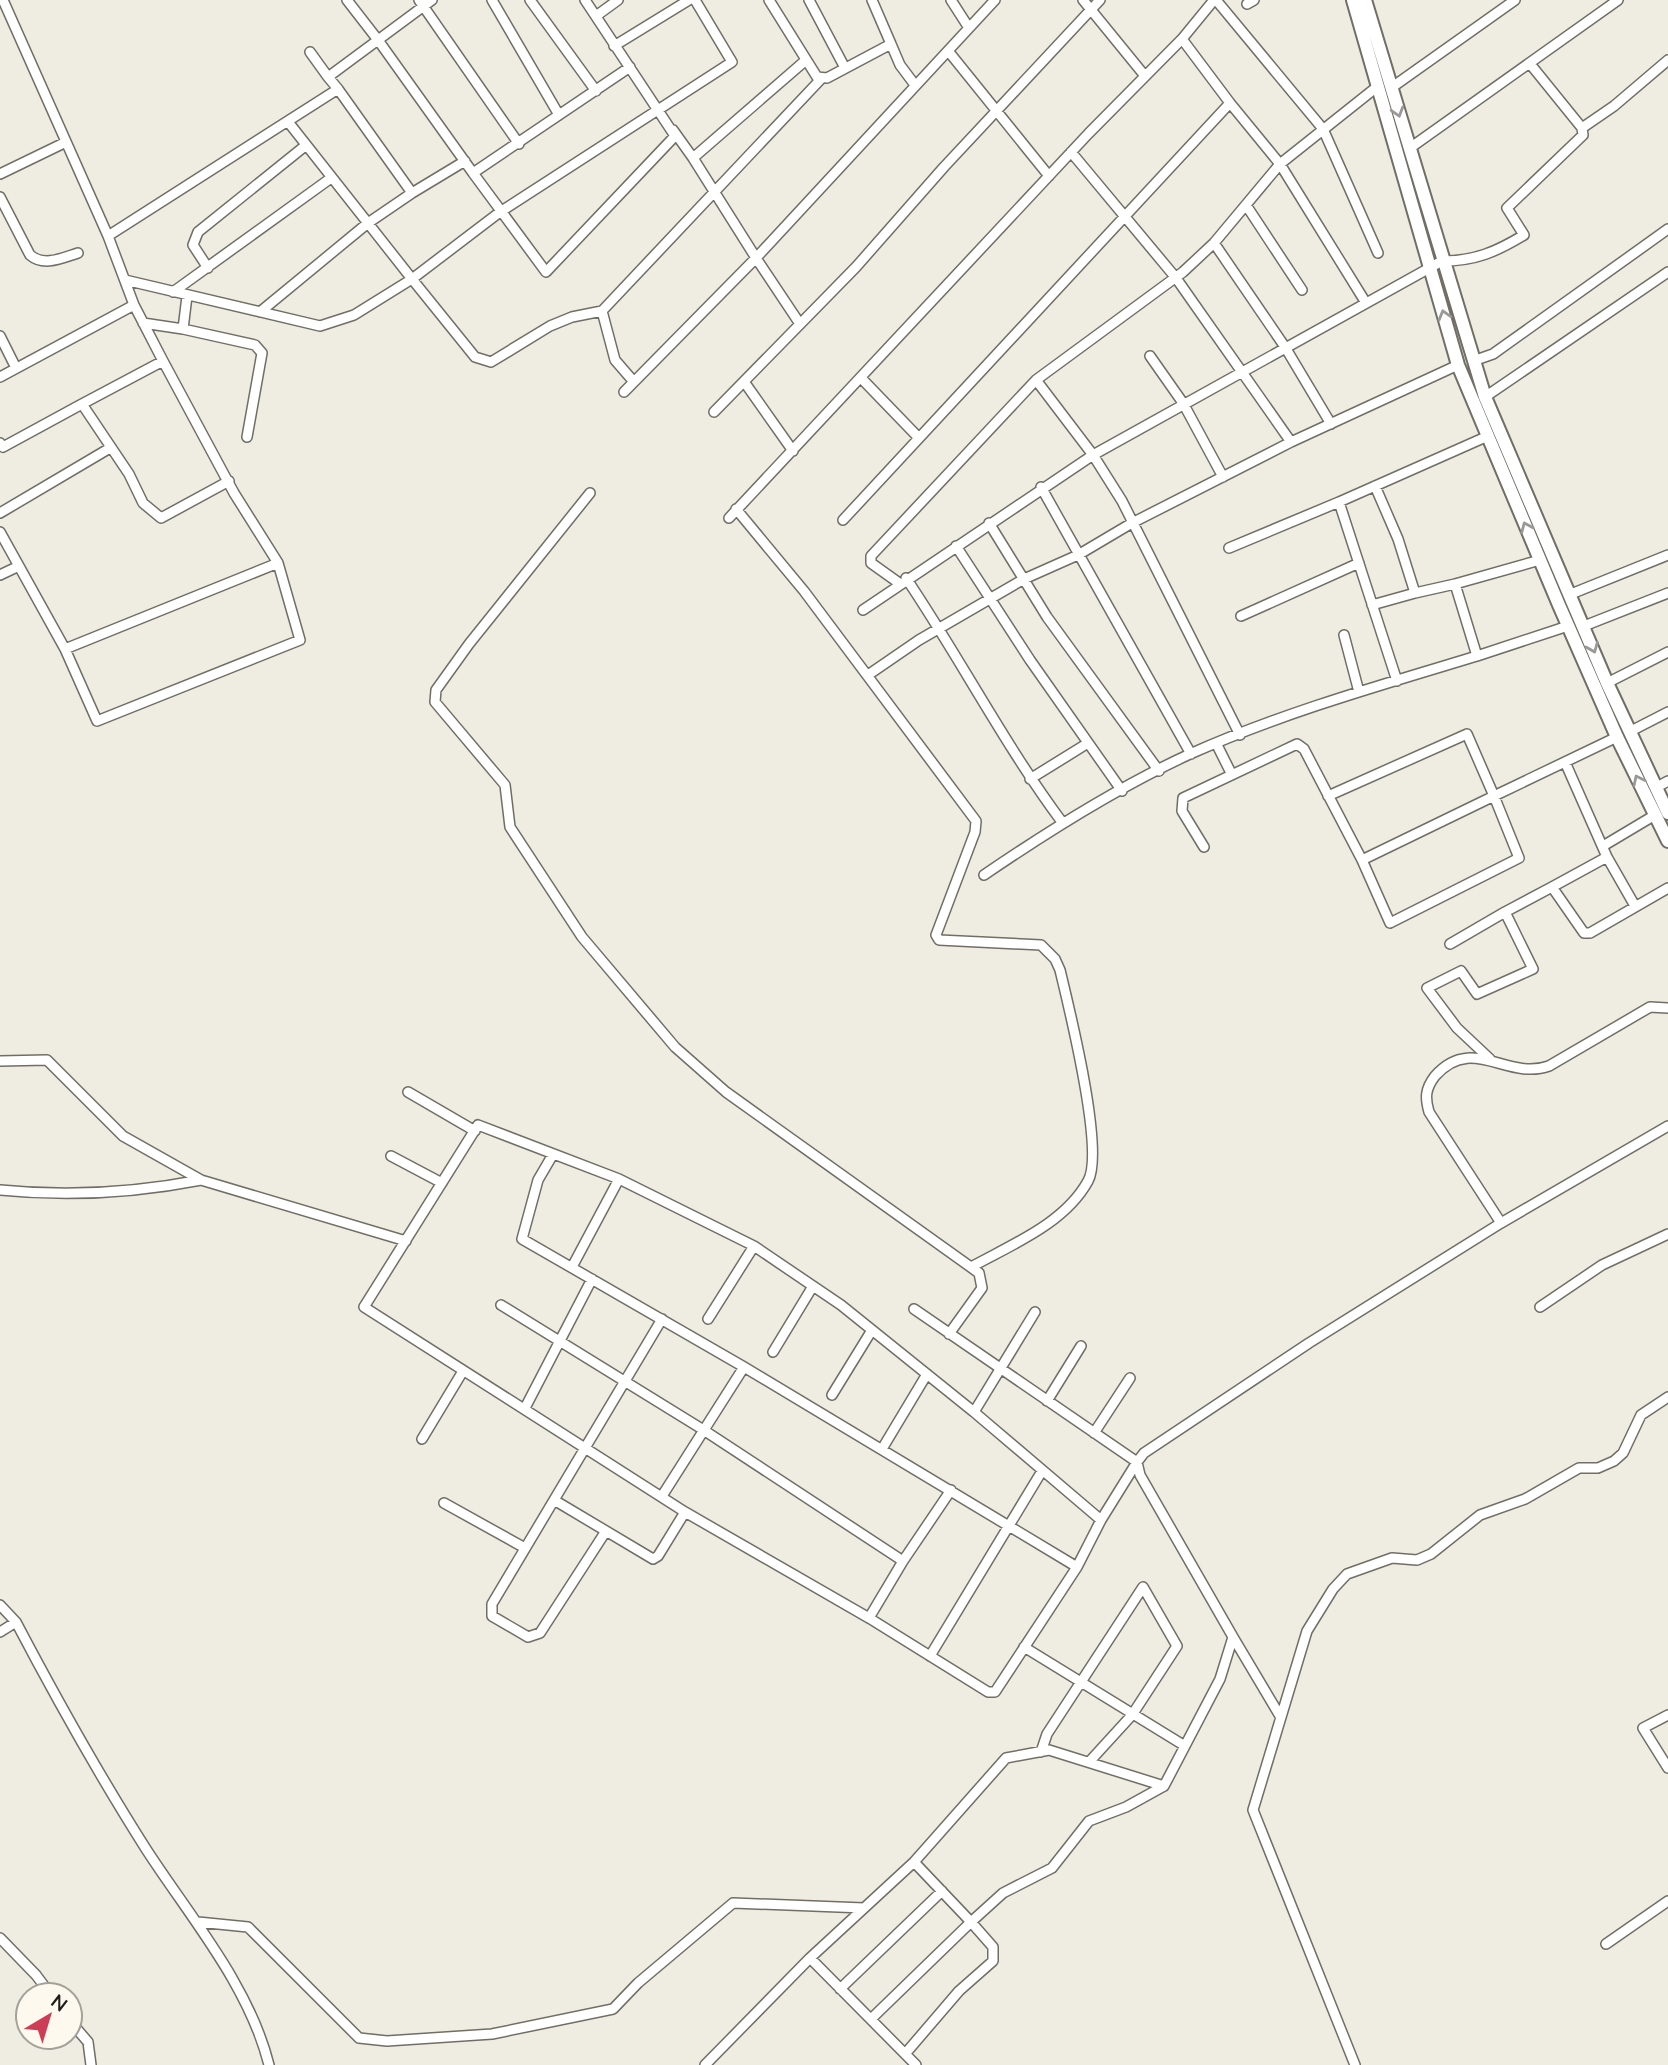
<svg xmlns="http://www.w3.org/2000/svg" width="1668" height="2065" font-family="Mulish,sans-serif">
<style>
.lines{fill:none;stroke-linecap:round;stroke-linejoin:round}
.street-casing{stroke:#716e65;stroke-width:12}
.secondary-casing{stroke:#716e65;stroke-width:16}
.street{stroke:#fff;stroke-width:9}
.secondary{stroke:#fff;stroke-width:12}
.oneway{stroke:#9a9998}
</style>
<rect width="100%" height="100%" fill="#efece2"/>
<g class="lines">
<g class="street-casing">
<path id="street" d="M 3,0 L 108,236 L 338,89 L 328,77 L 378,40 L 347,0
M 419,0 L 519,144
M 432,0 L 378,40 L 473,173 L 630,67
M 492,0 L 559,115
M 530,0 L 596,91
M 769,0 L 817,77 L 827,78 L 891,44 L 900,65 L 915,85
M 809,0 L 845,68
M 872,0 L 891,44
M 951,0 L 969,28
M 1083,0 L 1145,76
M 1216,0 L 1323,129 L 1378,253
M 1247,4 L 1254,0
M 596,16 L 618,0
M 1182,39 L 1214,0
M 614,46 L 689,0
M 310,52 L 328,77
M 949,52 L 1049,176
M 1391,88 L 1515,0
M 338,89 L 412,193 L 465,161
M 289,123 L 412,279 L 500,212 L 732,62 L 695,0
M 1582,128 L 1614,106 L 1668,60
M 673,130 L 693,158 L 806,60
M 1410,148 L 1618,0
M 1071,152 L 1176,278 L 1291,442
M 693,158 L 756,258 L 995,0
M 473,173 L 546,272 L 675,136 L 585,0
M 0,174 L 64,143
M 0,197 L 30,255 C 44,267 62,258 78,253
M 1246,205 L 1302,290
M 1214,243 L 1285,347 L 1331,424
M 208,268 L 193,245 L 198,232 L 305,146
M 125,280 L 320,326 L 354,315 L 412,279 L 475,357 L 491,362 L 550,326 L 572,317 L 602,311 L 821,79
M 173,292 L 331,178
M 187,296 L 183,329 L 255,345 L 262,353 L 247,437
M 602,311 L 615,360 L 634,382
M 260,312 L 368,223 L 412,193
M 143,323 L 183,329
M 0,336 L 16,368
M 1150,356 L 1183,403 L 1223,477
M 163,361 L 82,404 L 129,474 L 143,503 L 161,518 L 229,481
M 1473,361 L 1493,354 L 1668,229
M 0,377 L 134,305
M 862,379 L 918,437
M 1036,380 L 1093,455 L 1122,501 L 1240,735
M 745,383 L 793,451
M 624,392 L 756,258 L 800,324
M 1485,397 L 1668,272
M 714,412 L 856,267 L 944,167 L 1100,0
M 0,443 L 3,447 L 82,404
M 1375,486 L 1398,539 L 1415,593 L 1455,584
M 1041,487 L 1191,754
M 590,493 L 469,644 L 436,690 L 435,702 L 505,785 L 510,827 L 582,937 L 675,1047 L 726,1092 L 979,1273 L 982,1288 L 949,1334
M 736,509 L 804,591 L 976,821 L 975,832 L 936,935 L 939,940 L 1041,945 L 1055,959 L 1060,970 C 1069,1008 1105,1151 1088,1181 C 1065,1223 1013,1244 973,1266
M 0,513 L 110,448
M 729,518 L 1089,133 L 1182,39 L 1230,103
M 843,520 L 1230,103 L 1280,164 L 1378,86
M 989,523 L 1047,617 L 1159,771
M 0,532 L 65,649 L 97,721 L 300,640 L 278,563 L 234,493 L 163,361 L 134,305 L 108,236
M 956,546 L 1030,660 L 1122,791
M 1229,548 L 1339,502
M 0,575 L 19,566
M 906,578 C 960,658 1004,744 1062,822
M 899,583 L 871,563 L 871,556 L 1036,380 L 1183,272 L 1214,243 L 1280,164 L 1366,303
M 1571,594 L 1668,555
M 1372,605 L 1415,593
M 863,610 L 1093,455 L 1442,261 C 1475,261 1496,252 1524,235 L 1507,208 L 1583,135 L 1582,128 L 1531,65
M 1241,616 L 1359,563
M 1584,626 L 1668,593
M 1344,635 L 1359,692
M 65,649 L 278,563
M 1477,656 L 1568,626
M 868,675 L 919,640 L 1024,579 L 1078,555 L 1132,523 L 1291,442 L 1458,365
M 1397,681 L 1339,502 L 1488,436
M 1607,683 L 1668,652
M 1631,731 L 1668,712
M 1217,745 L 1231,773
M 1565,762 L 1607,857 L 1635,906
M 1030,779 L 1088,743
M 1657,787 L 1668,781
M 1603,846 L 1655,815
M 1204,847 L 1182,811 L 1183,798 L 1297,744 L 1304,749 L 1362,860 L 1494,796 L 1467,734 L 1328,796
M 1607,857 L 1552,887 L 1584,933 L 1590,933 L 1668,888
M 1362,860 L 1390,923 L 1519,858 L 1494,796 L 1617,737
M 984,875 C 1050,830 1118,787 1190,754 C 1282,713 1381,685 1477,656 L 1455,584 L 1540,560
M 1450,944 L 1505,912
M 1490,1059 L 1457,1028 L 1427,988 L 1461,971 L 1477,994 L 1533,969 L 1505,912 L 1552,887
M 0,1061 L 47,1060 L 123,1136 L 201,1180 L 406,1241
M 408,1092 L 475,1131
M 391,1156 L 442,1183
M 552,1156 L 538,1180 L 522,1239 L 744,1367 L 1077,1567 L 995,1692 L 988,1692 L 869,1618 L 685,1512 L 364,1307 L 478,1125 L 619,1179 L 754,1246 L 841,1305 L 974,1412 L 1101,1520 L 1077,1567
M 0,1190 C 69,1197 134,1193 201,1180
M 1501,1223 L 1668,1126
M 572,1267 L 619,1179
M 501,1305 L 702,1429 L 903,1561 L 951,1490
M 1540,1307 L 1602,1265 L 1668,1234
M 914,1309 L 1137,1462 L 1101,1520
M 662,1319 L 554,1500 L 653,1559 L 658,1556 L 685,1512
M 708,1319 L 754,1246
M 773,1352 L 813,1286
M 832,1395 L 872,1330
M 1047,1401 L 1081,1346
M 525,1408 L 592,1279
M 974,1412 L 1035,1312
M 1094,1433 L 1130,1378
M 422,1439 L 463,1371
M 882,1449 L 927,1374
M 662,1496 L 744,1367
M 554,1500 L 492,1604 L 492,1616 L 528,1637 L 540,1633 L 606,1531
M 444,1503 L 525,1548
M 0,1605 L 16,1622 C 57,1700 99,1775 146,1849 C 190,1917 249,1985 269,2065
M 869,1618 L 903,1561
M 0,1632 L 16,1622
M 1233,1637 L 1280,1716
M 1024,1647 L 1185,1746
M 930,1656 L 1042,1471
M 1668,1715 L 1643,1728 L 1668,1768
M 1041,1752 L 1047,1734 L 1143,1587 L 1177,1646 L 1132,1715 L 1090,1761
M 198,1922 L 248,1927 L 359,2038 L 387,2041 L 492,2034 L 613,2009 L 638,1983 L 733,1903 L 864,1908
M 0,1938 L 36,1975 L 51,1995
M 1606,1944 L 1668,1901
M 810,1958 L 916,2065
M 840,1989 L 942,1891
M 871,2019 L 971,1922 L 914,1862
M 70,2021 L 88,2042 L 91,2065
M 905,2054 L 959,1991 L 993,1961 L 993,1947 L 971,1922 L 1003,1893 L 1052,1868 L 1089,1821 L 1126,1807 L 1164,1786
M 705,2065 L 810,1958 L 914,1862 L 1006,1758 L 1049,1750 L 1164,1786 L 1220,1679 L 1233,1637 L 1140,1475 L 1137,1462 L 1144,1453 L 1309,1343 L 1501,1223 L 1429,1112 C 1425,1098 1425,1089 1435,1076 C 1472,1034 1507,1081 1549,1066 L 1650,1007 L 1668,1008
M 1355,2065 L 1253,1810 L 1307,1631 L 1333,1589 L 1347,1574 L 1392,1558 L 1417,1560 L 1431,1554 L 1480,1515 L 1525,1499 L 1579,1468 L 1598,1468 L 1614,1461 L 1623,1453 L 1641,1415 L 1668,1397"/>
</g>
<g class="secondary-casing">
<path id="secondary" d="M 1353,0 L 1458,365 L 1559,605 L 1617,737 L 1668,841
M 1365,0 L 1485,397 L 1607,683 L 1668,813"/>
</g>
<use href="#street" class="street"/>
<use href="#secondary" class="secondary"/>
</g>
<defs><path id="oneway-chevron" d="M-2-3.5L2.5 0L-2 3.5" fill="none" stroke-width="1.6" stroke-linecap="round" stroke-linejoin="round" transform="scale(1.75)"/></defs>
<g class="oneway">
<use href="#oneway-chevron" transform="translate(1398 112) rotate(73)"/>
<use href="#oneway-chevron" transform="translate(1444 315) rotate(-106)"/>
<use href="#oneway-chevron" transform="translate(1526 527) rotate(-113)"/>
<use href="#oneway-chevron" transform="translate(1593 648) rotate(68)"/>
<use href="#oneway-chevron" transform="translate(1638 780) rotate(-116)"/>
</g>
<g transform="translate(49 2016) rotate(38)"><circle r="33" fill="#fdf9ef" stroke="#a4a19a" stroke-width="2"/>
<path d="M0-5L12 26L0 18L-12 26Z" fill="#ce3d56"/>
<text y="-10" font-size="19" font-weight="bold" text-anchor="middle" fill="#1f1d1a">N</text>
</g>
</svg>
